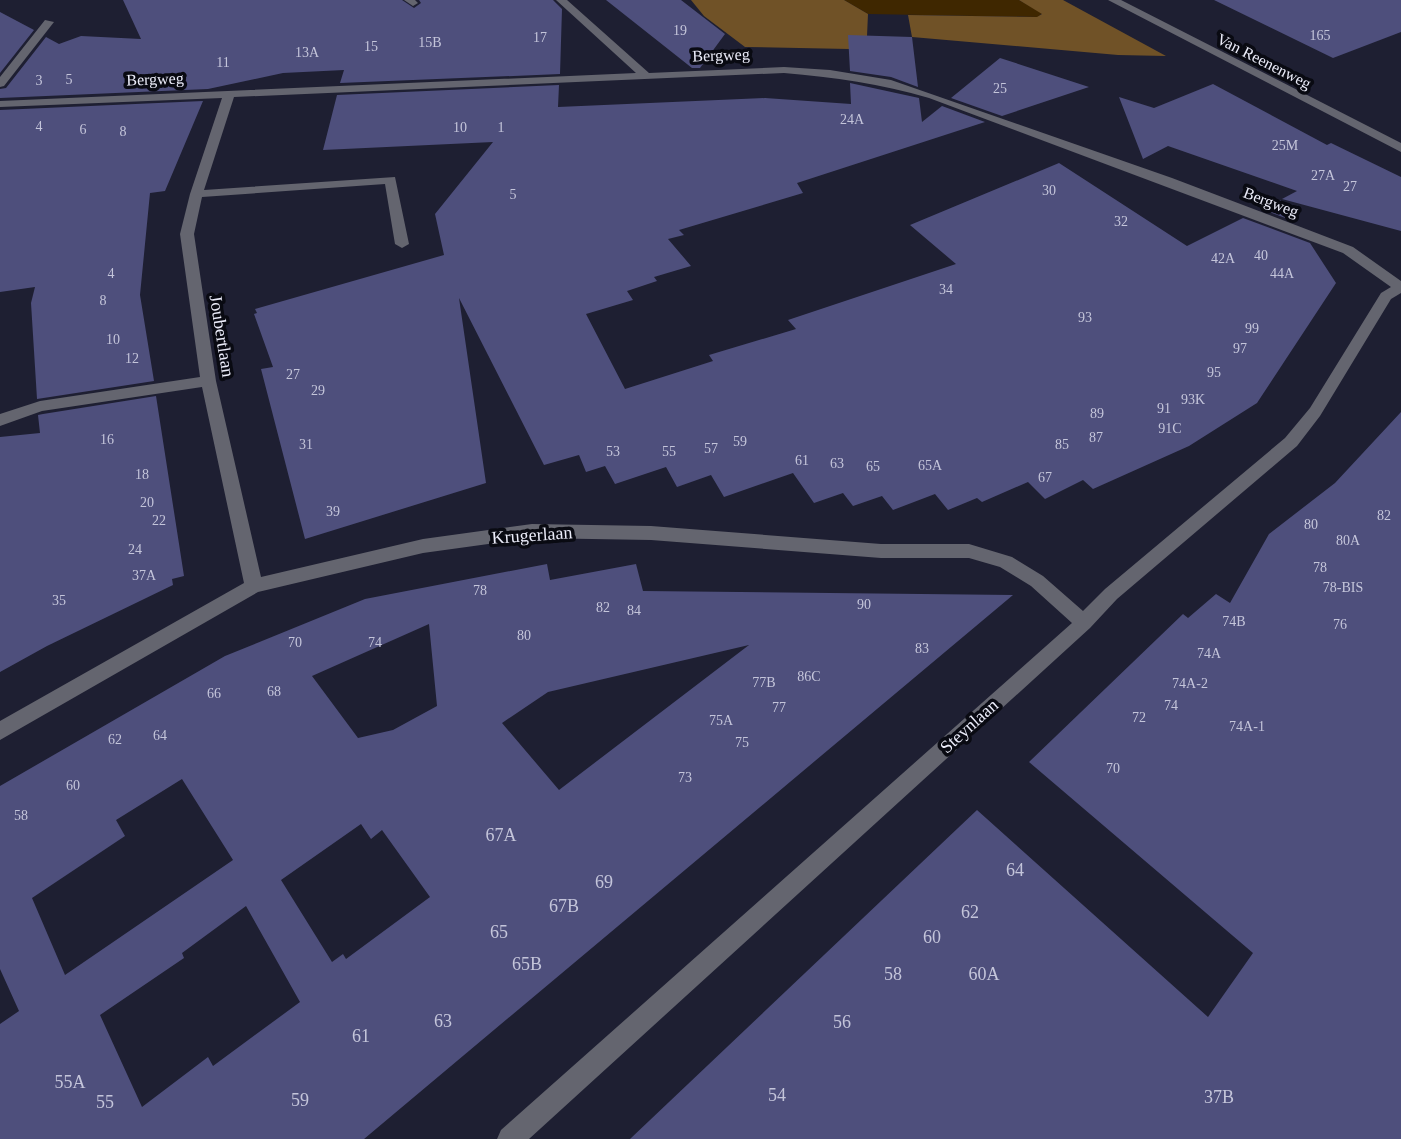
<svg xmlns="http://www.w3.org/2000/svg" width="1401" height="1139" font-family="'Times New Roman',serif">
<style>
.green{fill:#3f2700}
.forest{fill:#705227}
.building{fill:#4e4f7c;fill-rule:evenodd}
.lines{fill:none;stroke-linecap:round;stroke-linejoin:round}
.minor{fill:#64656f;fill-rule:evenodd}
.labels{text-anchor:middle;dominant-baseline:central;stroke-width:7;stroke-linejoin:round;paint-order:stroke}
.number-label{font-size:14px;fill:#c4c5da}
.far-street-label{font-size:16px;fill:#ebecf9;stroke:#090a12}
.street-label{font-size:18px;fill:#ebecf9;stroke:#090a12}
.near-number-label{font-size:18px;fill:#c4c5da}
</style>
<rect width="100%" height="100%" fill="#1e1f32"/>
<path class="green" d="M 844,0 L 1019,0 L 1042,13 L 1038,17 L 868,14 Z"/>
<path class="forest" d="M 691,0 L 844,0 L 868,14 L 867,36 L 849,49 L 745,47 L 704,16 Z
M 1019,0 L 1063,0 L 1166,56 L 1118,55 L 912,37 L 908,15 L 1037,17 L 1042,14 Z"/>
<path class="building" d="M 123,0 L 402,0 L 414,8 L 421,3 L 419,0 L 553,0 L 562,9 L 560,74 L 340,83 L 344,70 L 283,73 L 208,89 L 0,98 L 0,89 L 6,88 L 46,37 L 59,44 L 81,36 L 141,39 Z
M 606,0 L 681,0 L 725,34 L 700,68 L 692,68 Z
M 1214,0 L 1401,0 L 1401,32 L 1333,58 Z
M 0,12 L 34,30 L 0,73 Z
M 848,35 L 912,37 L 918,87 L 891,77 L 850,71 Z
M 1000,58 L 1089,87 L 1002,116 L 951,98 Z
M 850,83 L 919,98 L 922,122 L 942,106 L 985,122 L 797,183 L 803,193 L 679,230 L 684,235 L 668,239 L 691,266 L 654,277 L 657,281 L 627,291 L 633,300 L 586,314 L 625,389 L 713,361 L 709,355 L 796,329 L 788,320 L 956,264 L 910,225 L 1059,163 L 1187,246 L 1243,218 L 1310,243 L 1336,283 L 1257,403 L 1189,446 L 1093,489 L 1083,480 L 1045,499 L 1028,482 L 982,502 L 977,498 L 948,510 L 935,494 L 893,510 L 882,496 L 853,506 L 843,493 L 814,503 L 793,473 L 724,497 L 711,475 L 677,487 L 666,467 L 615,484 L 605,466 L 586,472 L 579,455 L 544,465 L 459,298 L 486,483 L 305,539 L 261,369 L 273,367 L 254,314 L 257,313 L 255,309 L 444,255 L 435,214 L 493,142 L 323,150 L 337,95 L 559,85 L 558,107 L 765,98 L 851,104 Z
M 1213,84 L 1327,145 L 1331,143 L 1401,177 L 1401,231 L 1282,199 L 1297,191 L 1168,146 L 1143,159 L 1119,97 L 1154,108 Z
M 203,101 L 165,191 L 150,193 L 140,295 L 154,381 L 37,399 L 31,303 L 35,287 L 0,292 L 0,110 Z
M 1280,200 L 1296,222 L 1261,209 Z
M 156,396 L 184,576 L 172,579 L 173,585 L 47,646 L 0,672 L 0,437 L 40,433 L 38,415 L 43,414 Z
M 1401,412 L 1401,1139 L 630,1139 L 977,810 L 1208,1017 L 1253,953 L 1029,762 L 1183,614 L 1188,618 L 1216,594 L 1230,603 L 1269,534 L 1335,483 Z
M 547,564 L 550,580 L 636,564 L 643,591 L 1013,595 L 364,1139 L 0,1139 L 0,1024 L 19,1011 L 0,969 L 0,786 L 225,656 L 365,599 ZM 429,624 L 437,706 L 393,730 L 358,738 L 312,676 ZM 749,645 L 559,790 L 502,723 L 548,692 ZM 182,779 L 233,860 L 65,975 L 32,898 L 125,836 L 116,820 ZM 361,824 L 371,839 L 382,830 L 430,897 L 346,959 L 343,954 L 332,962 L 281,880 ZM 246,906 L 300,1002 L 213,1066 L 208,1057 L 142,1107 L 100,1015 L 184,958 L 182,953 Z"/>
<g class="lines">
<path class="minor" d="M 404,0 L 415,0 L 418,3 L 413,6 Z
M 556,0 L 567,0 L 649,73 L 784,67 L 830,70 L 891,80 L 1172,178 L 1353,247 L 1401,281 L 1401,293 L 1391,299 L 1320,416 L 1297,446 L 1117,599 L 1090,628 L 529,1139 L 497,1139 L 501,1130 L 1072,623 L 1031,586 L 1000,567 L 969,558 L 881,558 L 651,540 L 532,538 L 423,553 L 258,592 L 0,740 L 0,721 L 244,583 L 202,387 L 42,411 L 0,426 L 0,414 L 40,401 L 200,377 L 180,234 L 190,194 L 222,98 L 0,107 L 0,101 L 636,73 ZM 784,73 C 834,77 881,84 929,98 L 1343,253 L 1391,287 L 1381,293 L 1310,408 L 1285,438 L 1105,589 L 1083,611 L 1043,576 L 1012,557 L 969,544 L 881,544 L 651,526 L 532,524 L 423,539 L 261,577 L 216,381 L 194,234 L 202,197 L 385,184 L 395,244 L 402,248 L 409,244 L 395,177 L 204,190 L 234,97 Z
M 1108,0 L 1121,0 L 1401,143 L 1401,152 Z
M 45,20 L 54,22 L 4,86 L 0,87 L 0,77 Z"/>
</g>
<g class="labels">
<g class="number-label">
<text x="680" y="30">19</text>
<text x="1320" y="35">165</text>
<text x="540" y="37">17</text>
<text x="430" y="42">15B</text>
<text x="371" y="46">15</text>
<text x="307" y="52">13A</text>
<text x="223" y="62">11</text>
<text x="69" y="79">5</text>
<text x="39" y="80">3</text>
<text x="1000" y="88">25</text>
<text x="852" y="119">24A</text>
<text x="39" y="126">4</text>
<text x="460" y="127">10</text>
<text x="501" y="127">1</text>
<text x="83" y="129">6</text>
<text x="123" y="131">8</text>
<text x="1285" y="145">25M</text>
<text x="1323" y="175">27A</text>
<text x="1350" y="186">27</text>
<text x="1049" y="190">30</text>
<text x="513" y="194">5</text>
<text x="1121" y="221">32</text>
<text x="1261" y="255">40</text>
<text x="1223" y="258">42A</text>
<text x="111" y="273">4</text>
<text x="1282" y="273">44A</text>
<text x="946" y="289">34</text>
<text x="103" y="300">8</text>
<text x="1085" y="317">93</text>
<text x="1252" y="328">99</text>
<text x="113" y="339">10</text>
<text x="1240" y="348">97</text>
<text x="132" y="358">12</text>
<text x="1214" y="372">95</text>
<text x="293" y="374">27</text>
<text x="318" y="390">29</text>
<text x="1193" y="399">93K</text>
<text x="1164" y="408">91</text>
<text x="1097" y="413">89</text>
<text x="1170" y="428">91C</text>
<text x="1096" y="437">87</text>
<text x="107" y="439">16</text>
<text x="740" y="441">59</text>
<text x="306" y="444">31</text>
<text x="1062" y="444">85</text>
<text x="711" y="448">57</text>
<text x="613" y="451">53</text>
<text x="669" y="451">55</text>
<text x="802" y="460">61</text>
<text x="837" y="463">63</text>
<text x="930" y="465">65A</text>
<text x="873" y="466">65</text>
<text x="142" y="474">18</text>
<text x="1045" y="477">67</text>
<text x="147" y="502">20</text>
<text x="333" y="511">39</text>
<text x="1384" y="515">82</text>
<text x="159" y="520">22</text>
<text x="1311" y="524">80</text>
<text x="1348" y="540">80A</text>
<text x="135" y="549">24</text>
<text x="1320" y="567">78</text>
<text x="144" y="575">37A</text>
<text x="1343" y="587">78-BIS</text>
<text x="480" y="590">78</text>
<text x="59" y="600">35</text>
<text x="864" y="604">90</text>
<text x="603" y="607">82</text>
<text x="634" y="610">84</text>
<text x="1234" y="621">74B</text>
<text x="1340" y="624">76</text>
<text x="524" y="635">80</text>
<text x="295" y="642">70</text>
<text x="375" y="642">74</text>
<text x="922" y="648">83</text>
<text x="1209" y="653">74A</text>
<text x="809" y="676">86C</text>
<text x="764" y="682">77B</text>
<text x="1190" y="683">74A-2</text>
<text x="274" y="691">68</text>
<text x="214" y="693">66</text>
<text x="1171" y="705">74</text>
<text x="779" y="707">77</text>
<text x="1139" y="717">72</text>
<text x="721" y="720">75A</text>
<text x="1247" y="726">74A-1</text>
<text x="160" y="735">64</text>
<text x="115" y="739">62</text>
<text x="742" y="742">75</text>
<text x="1113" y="768">70</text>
<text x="685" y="777">73</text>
<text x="73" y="785">60</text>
<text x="21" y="815">58</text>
</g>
<g class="far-street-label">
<text transform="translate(721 55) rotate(-2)">Bergweg</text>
<text transform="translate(1264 61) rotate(27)">Van Reenenweg</text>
<text transform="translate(155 79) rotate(-2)">Bergweg</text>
<text transform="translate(1271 202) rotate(21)">Bergweg</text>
</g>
<g class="street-label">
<text transform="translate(222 336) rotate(81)">Joubertlaan</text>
<text transform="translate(532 535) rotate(-4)">Krugerlaan</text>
<text transform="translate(969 726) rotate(-42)">Steynlaan</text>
</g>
<g class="near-number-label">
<text x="501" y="835">67A</text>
<text x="1015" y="870">64</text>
<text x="604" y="882">69</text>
<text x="564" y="906">67B</text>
<text x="970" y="912">62</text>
<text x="499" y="932">65</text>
<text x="932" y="937">60</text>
<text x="527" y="964">65B</text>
<text x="893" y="974">58</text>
<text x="984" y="974">60A</text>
<text x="443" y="1021">63</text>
<text x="842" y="1022">56</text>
<text x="361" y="1036">61</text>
<text x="70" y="1082">55A</text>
<text x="777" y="1095">54</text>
<text x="1219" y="1097">37B</text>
<text x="300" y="1100">59</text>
<text x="105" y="1102">55</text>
</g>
</g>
</svg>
